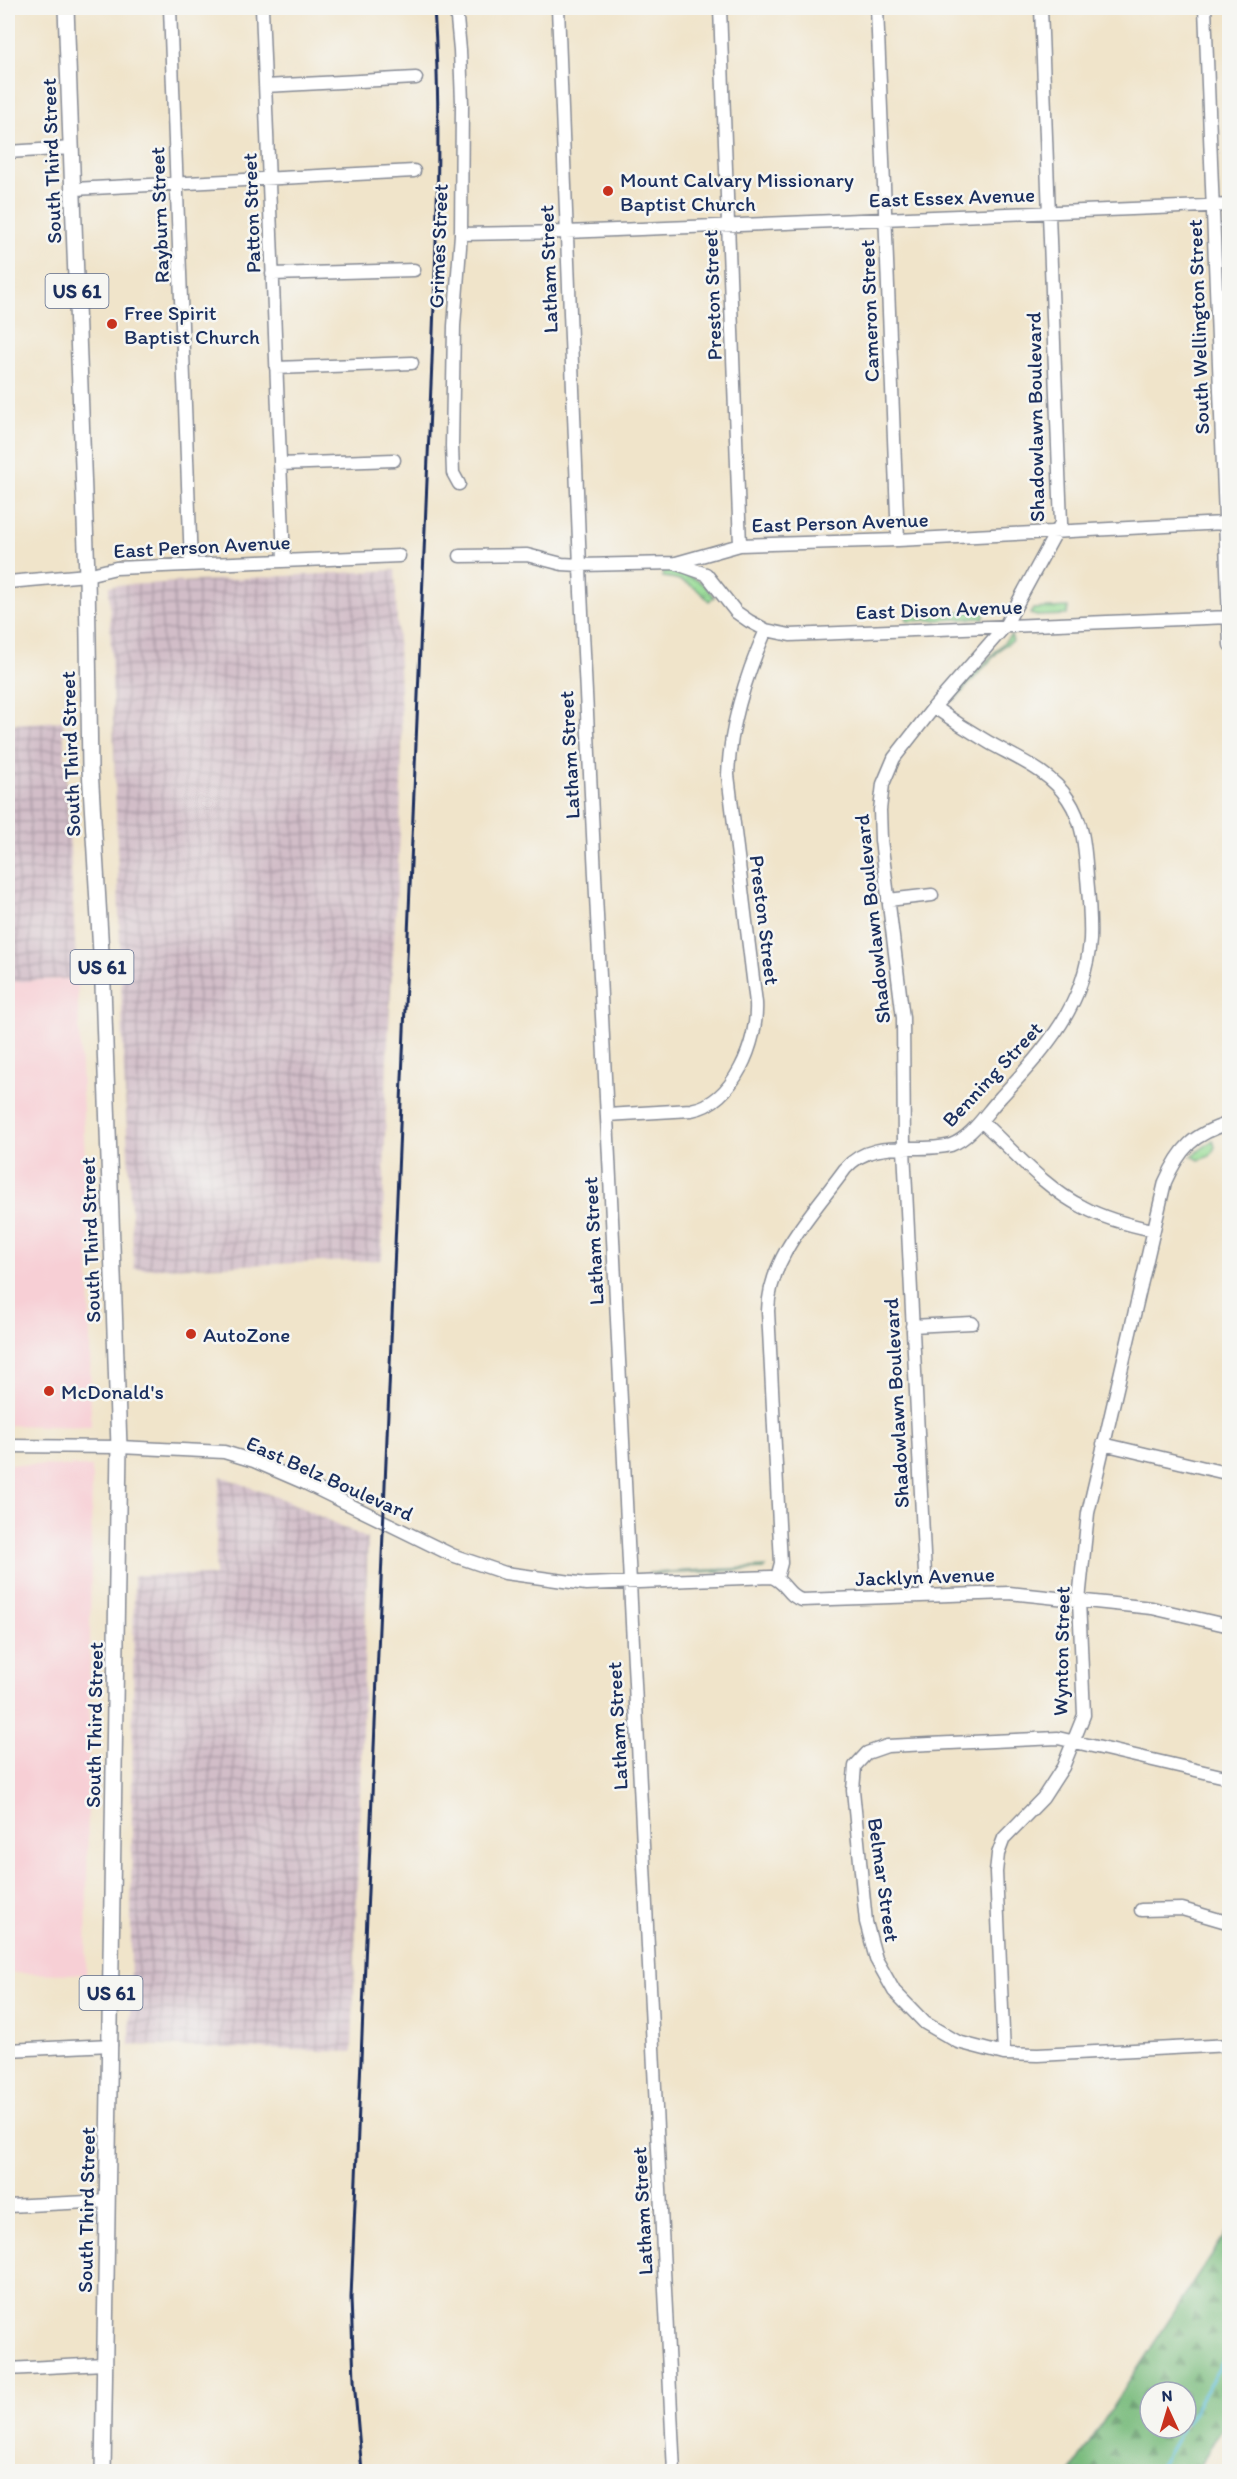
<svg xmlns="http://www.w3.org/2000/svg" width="1237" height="2479" font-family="Itim,sans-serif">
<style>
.built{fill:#f7cfd5}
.industrial{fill:url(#industrial-grid)}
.grass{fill:url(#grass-tufts);stroke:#5a867a;stroke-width:1.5}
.forest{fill:url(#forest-firs);stroke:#4a766e;stroke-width:1.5;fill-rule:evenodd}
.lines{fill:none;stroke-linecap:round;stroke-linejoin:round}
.stream{stroke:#60bfde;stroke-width:3}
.minor-casing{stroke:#868a94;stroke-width:15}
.major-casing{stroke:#868a94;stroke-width:18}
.minor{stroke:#fff;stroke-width:12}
.major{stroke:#fff;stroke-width:15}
.rail{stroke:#1b2f5e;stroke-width:3}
.poi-dot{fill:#c8321e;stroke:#f6f6f2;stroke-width:2}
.labels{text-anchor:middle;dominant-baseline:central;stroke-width:5;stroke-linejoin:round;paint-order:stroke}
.shield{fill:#f6f6f2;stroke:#5d6b8a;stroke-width:1.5}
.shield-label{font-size:20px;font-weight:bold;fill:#1b2f5e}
.street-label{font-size:21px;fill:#1b2f5e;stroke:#f6f6f2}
.poi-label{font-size:21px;fill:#1b2f5e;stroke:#f6f6f2;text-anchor:start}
</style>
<defs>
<pattern id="industrial-grid" width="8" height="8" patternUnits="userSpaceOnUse" patternTransform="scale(1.5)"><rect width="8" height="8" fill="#d2bdc8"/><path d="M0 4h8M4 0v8" fill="none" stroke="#aa9aa6"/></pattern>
<pattern id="grass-tufts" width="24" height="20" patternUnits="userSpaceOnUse" patternTransform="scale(1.5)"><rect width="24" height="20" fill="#98dc95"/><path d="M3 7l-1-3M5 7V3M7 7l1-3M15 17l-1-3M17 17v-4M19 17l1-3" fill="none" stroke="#82bd83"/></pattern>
<pattern id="forest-firs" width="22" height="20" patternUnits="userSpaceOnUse" patternTransform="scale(1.5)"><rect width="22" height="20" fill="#7abc7e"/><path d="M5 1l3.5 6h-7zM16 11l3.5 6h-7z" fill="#63996a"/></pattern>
</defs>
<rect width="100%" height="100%" fill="#f6f6f2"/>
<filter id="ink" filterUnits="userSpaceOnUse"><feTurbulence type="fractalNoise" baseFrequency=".0167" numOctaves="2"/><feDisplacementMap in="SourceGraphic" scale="12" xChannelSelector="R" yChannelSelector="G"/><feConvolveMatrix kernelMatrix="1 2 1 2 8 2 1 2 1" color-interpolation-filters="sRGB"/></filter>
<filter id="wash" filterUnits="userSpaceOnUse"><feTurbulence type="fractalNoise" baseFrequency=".008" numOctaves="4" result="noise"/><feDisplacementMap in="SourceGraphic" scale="24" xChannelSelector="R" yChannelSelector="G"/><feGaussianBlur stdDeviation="1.35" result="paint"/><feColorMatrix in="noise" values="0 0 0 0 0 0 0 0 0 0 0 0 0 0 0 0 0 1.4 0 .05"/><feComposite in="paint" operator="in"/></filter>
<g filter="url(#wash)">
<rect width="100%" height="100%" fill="#f0e4ca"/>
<path class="built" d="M 77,978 L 89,1249 L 91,1427 L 8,1425 L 8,982 Z
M 8,1464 L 92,1467 L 86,1974 L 8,1973 Z"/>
<path class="industrial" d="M 395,570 L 402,743 L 400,833 L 387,1060 L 382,1260 L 134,1269 L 124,1074 L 109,586 Z
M 63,721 L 77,978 L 8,982 L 8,724 Z
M 221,1476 L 292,1503 L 368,1539 L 352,2052 L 130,2045 L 134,1575 L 215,1575 L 218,1495 Z"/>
<path class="grass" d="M 663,569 C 683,571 704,580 714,597 L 709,601 C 697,587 682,578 663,577 Z
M 1068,607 L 1067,615 L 1037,616 L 1030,614 L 1033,609 Z
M 984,611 L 984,618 L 907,621 L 906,614 Z
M 1011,635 L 1013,641 L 1003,646 L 954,701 L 958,692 Z
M 1213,1140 L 1215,1147 L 1210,1156 L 1199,1160 L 1192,1156 Z
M 765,1567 L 763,1569 L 656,1574 L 648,1573 Z"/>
<path class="forest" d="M 1229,2228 L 1229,2420 L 1214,2440 L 1198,2471 L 1071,2471 ZM 1150,2392 L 1186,2392 L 1186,2428 L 1150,2428 Z"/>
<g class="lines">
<path class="stream" d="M 1186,2423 L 1230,2350
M 1157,2472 L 1183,2428"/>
</g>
</g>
<g filter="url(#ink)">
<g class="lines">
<g class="minor-casing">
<path id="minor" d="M 170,8 L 191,564
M 262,8 L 284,560
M 456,8 L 460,50 L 462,103 L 461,234 L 454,326 L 452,446 L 453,473 L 459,484
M 558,8 L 581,592 L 674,2472
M 720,8 L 740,545
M 877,8 L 898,540
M 1205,8 L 1230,645
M 265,86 L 416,78
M 8,152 L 72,148
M 74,189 L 414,171
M 461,234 L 566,232 L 1230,205
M 272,274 L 414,270
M 276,368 L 412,363
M 280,464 L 394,460
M 460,556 L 527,555 L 562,564 L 580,565 L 676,563 L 740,545 L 898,540 L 1224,523
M 677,564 L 706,574 L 736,612 L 749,621 L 766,630 L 790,635 L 1230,617
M 8,582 L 87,575 L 116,568 L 399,556
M 888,900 L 932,895
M 607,1115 L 691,1110 C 734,1103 758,1041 756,1003 L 728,775 C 730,725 746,675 766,630
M 981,1121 C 1013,1150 1044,1188 1083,1207 C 1105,1219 1129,1225 1153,1230
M 912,1326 L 972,1323
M 1103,1444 L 1230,1474
M 8,1446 L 119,1447 L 224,1452 L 254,1461 L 305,1483 L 452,1555 L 505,1573 L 586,1584 L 771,1577 C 786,1581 787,1596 802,1600 L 1009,1593 L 1152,1608 L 1230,1626
M 777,1578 L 781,1563 L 768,1311 C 769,1256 814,1212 845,1169 C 872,1137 916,1154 951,1145 C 972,1137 985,1114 1000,1098 C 1043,1051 1085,1007 1090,940 C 1091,919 1089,898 1087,877 C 1085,849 1084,823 1068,799 C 1050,771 1016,758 988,742 C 969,731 952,720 934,707
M 926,1595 L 904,1149 L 903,1018 L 881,840 L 880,810 L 883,784 L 894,758 L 934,707 L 1005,626 L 1061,523 L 1041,8
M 1230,1778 L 1058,1738 L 887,1746 L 867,1753 L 855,1766 L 853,1790 L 866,1922 L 876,1959 L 894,1991 L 925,2023 L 958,2042 L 1004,2054 L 1038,2055 L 1230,2045
M 1141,1910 L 1182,1909 L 1230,1923
M 8,2050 L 111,2045
M 1004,2054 L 996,1872 L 998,1854 L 1004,1838 L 1043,1798 L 1063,1767 L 1084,1715 L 1079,1600 L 1088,1513 L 1165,1182 C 1180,1148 1193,1134 1230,1123
M 8,2206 L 108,2201
M 8,2369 L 104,2364"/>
</g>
<g class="major-casing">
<path id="major" d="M 66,8 L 87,575 L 90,769 L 103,986 L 119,1447 L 103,2472"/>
</g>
<use href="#minor" class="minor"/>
<use href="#major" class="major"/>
<path class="rail" d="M 362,2472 L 354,2380 L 351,2298 L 432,361 C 436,243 442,126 434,8"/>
</g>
</g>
<g class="poi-dot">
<circle cx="608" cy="191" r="6"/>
<circle cx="112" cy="324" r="6"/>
<circle cx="191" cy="1334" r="6"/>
<circle cx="49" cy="1391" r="6"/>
</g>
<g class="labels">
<g class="shield">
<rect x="45.5" y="274" width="63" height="34" rx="4.5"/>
<rect x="70.5" y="950" width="63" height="34" rx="4.5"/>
<rect x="79.5" y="1976" width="63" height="34" rx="4.5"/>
</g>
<g class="shield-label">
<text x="77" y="291">US 61</text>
<text x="102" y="967">US 61</text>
<text x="111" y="1993">US 61</text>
</g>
<g class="street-label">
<text transform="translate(51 161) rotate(-92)">South Third Street</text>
<text transform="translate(952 197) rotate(-2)">East Essex Avenue</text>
<text transform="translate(251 213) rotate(-92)">Patton Street</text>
<text transform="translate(159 215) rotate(-92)">Rayburn Street</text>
<text transform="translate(438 246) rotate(-88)">Grimes Street</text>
<text transform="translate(548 269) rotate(-92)">Latham Street</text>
<text transform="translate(712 295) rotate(-92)">Preston Street</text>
<text transform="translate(869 311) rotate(-92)">Cameron Street</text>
<text transform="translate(1198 327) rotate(-92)">South Wellington Street</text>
<text transform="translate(1035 417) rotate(-91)">Shadowlawn Boulevard</text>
<text transform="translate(840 522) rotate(-2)">East Person Avenue</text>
<text transform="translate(202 546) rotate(-3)">East Person Avenue</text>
<text transform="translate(939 609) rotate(-2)">East Dison Avenue</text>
<text transform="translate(70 754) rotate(-92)">South Third Street</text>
<text transform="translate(569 755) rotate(-93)">Latham Street</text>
<text transform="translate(872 919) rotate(-96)">Shadowlawn Boulevard</text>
<text transform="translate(765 920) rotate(83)">Preston Street</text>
<text transform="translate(992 1074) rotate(-47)">Benning Street</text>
<text transform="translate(90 1240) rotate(-92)">South Third Street</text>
<text transform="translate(593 1241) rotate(-93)">Latham Street</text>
<text transform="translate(896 1403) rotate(-93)">Shadowlawn Boulevard</text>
<text transform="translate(330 1478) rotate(24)">East Belz Boulevard</text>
<text transform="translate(925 1576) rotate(-2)">Jacklyn Avenue</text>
<text transform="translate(1061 1651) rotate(-89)">Wynton Street</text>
<text transform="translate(94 1725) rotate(-89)">South Third Street</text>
<text transform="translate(617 1726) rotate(-93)">Latham Street</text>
<text transform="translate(884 1880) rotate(82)">Belmar Street</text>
<text transform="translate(86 2210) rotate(-89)">South Third Street</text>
<text transform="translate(642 2211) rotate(-93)">Latham Street</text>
</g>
<g class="poi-label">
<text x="620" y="179">Mount Calvary Missionary<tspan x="620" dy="24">Baptist Church</tspan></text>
<text x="124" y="312">Free Spirit<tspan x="124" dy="24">Baptist Church</tspan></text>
<text x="203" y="1334">AutoZone</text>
<text x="61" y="1391">McDonald's</text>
</g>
</g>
<rect width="1237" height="2479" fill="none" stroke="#f6f6f2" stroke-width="30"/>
<g transform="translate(1168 2410) rotate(356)"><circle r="28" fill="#f6f6f2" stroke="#9ea6b7" stroke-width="1.5"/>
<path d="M0-4.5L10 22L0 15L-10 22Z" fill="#c8321e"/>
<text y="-9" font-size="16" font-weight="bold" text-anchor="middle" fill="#1b2f5e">N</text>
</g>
</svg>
